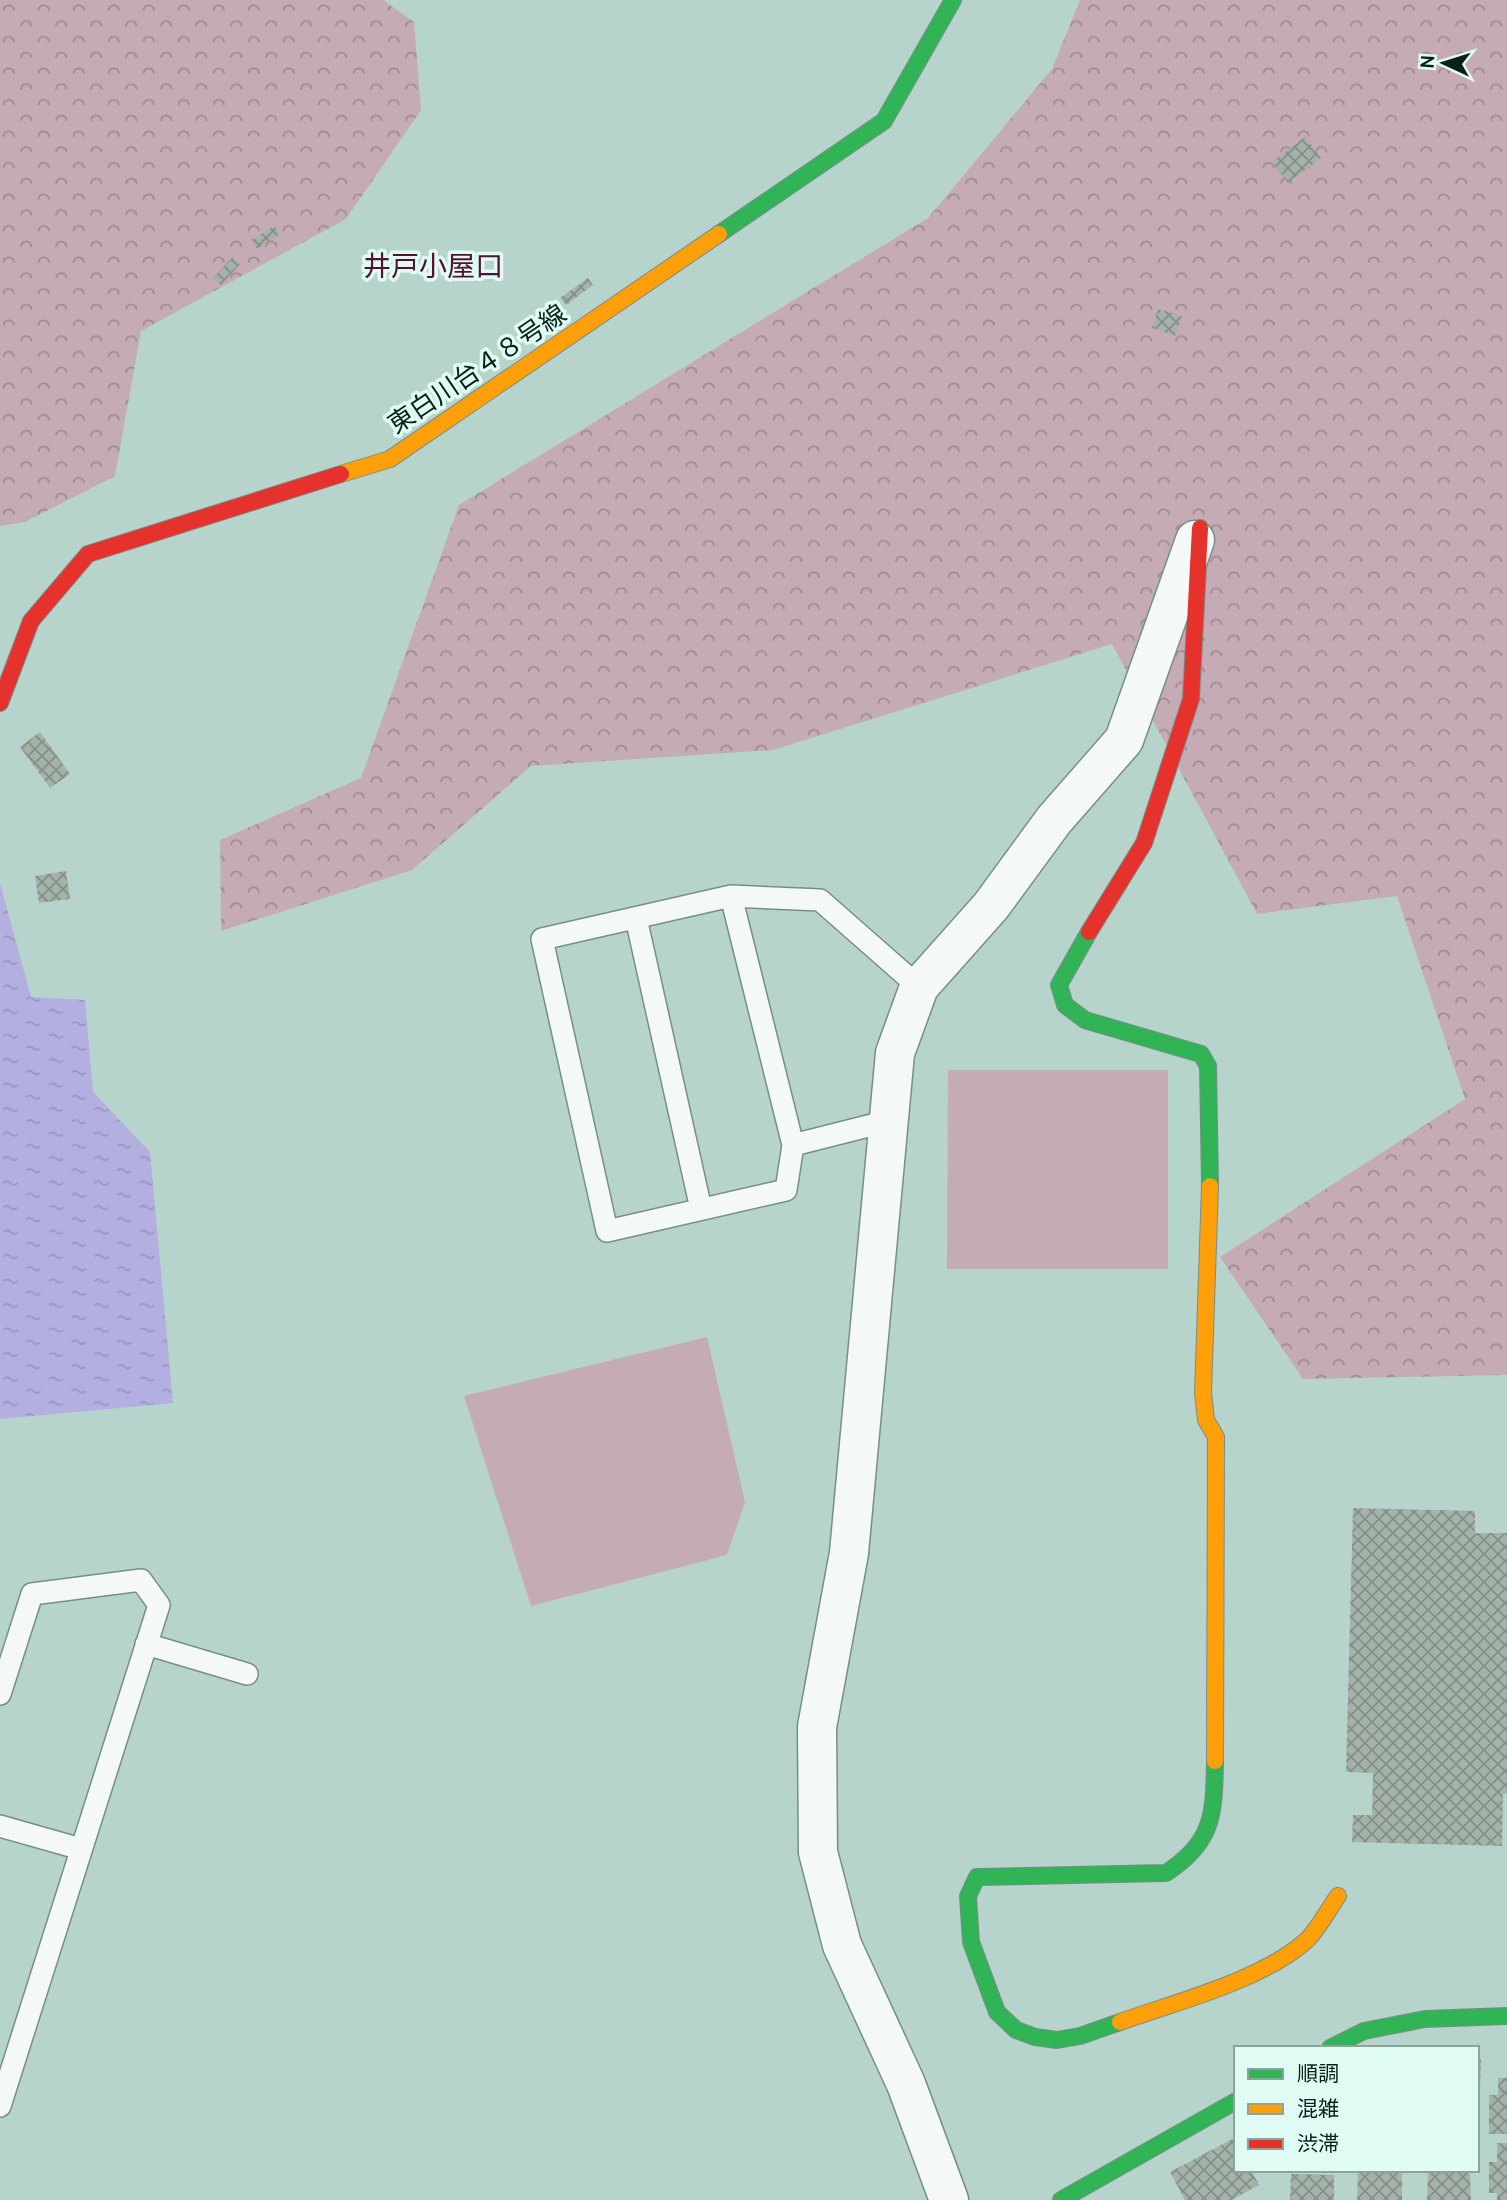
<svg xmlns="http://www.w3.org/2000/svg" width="1507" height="2200" font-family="Cabin,'Noto Sans JP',sans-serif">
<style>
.green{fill:#c5abb5}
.forest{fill:url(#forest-crowns)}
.water{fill:url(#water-ripples)}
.building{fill:url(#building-cross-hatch)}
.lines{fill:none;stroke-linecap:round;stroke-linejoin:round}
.lane-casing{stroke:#778e88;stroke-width:24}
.street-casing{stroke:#778e88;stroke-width:41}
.fast-casing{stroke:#778e88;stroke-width:18}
.slow-casing{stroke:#778e88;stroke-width:18}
.jam-casing{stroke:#778e88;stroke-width:18}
.lane{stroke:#f4f9f7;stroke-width:21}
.street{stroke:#f4f9f7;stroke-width:38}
.fast{stroke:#30b455;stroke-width:16}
.slow{stroke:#ff9f0a;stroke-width:16}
.jam{stroke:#e5322d;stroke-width:16}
.labels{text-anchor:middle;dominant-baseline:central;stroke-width:7;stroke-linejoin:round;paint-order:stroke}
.street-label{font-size:26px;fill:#0a201b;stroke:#e0fbf3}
.neighbourhood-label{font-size:28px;fill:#521130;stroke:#e0fbf3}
</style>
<defs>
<pattern id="forest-crowns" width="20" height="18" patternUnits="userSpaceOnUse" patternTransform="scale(1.75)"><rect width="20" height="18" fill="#c5abb5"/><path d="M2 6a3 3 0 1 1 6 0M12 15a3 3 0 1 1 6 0" fill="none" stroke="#9e8b92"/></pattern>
<pattern id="water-ripples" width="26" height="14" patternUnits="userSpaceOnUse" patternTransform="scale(1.75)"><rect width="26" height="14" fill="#b4afe1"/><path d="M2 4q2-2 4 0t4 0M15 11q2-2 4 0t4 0" fill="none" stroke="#9996c0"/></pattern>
<pattern id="building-cross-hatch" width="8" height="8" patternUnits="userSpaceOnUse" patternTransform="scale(1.75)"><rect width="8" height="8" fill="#a4b2a7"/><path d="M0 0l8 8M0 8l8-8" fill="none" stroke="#849087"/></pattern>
</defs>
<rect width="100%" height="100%" fill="#b7d4cc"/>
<path class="green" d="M 948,1070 L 1168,1070 L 1168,1269 L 947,1269 Z
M 707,1337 L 745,1502 L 727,1555 L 531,1606 L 464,1396 Z"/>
<path class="forest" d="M 0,0 L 383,0 L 414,22 L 421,110 L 346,219 L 141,331 L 115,476 L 25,522 L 0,526 Z
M 1080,0 L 1507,0 L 1507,1375 L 1303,1379 L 1220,1257 L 1465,1099 L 1397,896 L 1257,914 L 1112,644 L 773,750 L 531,766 L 412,870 L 221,931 L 220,840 L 361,778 L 459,505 L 928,218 L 1052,69 Z"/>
<path class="water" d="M 0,883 L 31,997 L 85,1000 L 93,1092 L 150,1152 L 173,1403 L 0,1419 Z"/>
<path class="building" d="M 1305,137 L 1321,158 L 1288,183 L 1272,162 Z
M 274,226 L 280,234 L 257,249 L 251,240 Z
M 233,257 L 240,264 L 221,285 L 213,278 Z
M 588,278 L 593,285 L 566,305 L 560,298 Z
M 1158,309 L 1182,316 L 1175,336 L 1152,328 Z
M 40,732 L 70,774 L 50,788 L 20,747 Z
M 66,871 L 70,899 L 39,903 L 35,876 Z
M 1353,1508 L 1475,1511 L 1475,1533 L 1507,1533 L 1507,1794 L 1503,1794 L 1502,1846 L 1352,1842 L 1353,1815 L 1372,1815 L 1373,1773 L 1346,1772 Z
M 1477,2059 L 1481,2059 L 1480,2089 L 1477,2089 Z
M 1498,2078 L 1507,2078 L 1507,2134 L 1489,2134 L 1489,2095 L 1498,2095 Z
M 1234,2138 L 1236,2170 L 1251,2170 L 1259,2185 L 1232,2200 L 1185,2200 L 1170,2172 Z
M 1497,2143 L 1507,2143 L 1507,2200 L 1497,2200 L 1497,2193 L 1489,2193 L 1489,2162 L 1497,2162 Z
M 1358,2170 L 1402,2170 L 1402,2200 L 1357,2200 Z
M 1428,2170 L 1470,2170 L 1471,2200 L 1427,2200 Z
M 1291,2174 L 1334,2175 L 1334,2200 L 1290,2200 Z"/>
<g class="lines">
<g class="lane-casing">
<path id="lane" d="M 731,896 L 793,1145 L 786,1190 L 607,1231 L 542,939 L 731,896 L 820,900 L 919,987
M 636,918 L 701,1209
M 793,1145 L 888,1121
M 146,1644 L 247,1674
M 0,1694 L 32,1594 L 141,1580 L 159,1605 L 0,2106
M 0,1826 L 81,1849"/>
</g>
<g class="street-casing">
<path id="street" d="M 949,2200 L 906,2084 L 842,1945 L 818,1852 L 817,1727 L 849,1553 L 895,1053 L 919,987 L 991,906 L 1054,820 L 1124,740 L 1195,540"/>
</g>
<g class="fast-casing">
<path id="fast" d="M 719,234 L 884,121 L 953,0
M 1089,932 L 1059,985 L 1065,1005 L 1085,1020 L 1201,1054 L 1208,1066 L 1210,1186
M 1120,2022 L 1080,2036 L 1057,2040 L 1035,2037 L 1016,2030 L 997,2012 L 971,1942 L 968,1896 L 977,1877 L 1166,1873 C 1214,1842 1214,1814 1215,1761
M 1330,2048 L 1364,2031 L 1425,2019 L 1507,2016
M 1061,2200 L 1236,2101"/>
</g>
<g class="slow-casing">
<path id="slow" d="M 341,474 L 390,459 L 719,234
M 1210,1186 L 1203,1393 L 1206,1420 L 1216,1437 L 1215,1761
M 1120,2022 C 1176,2002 1263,1980 1307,1940 C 1319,1928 1328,1910 1338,1896"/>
</g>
<g class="jam-casing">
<path id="jam" d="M 0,703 L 31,621 L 88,554 L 341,474
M 1089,932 L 1144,843 L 1191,699 L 1200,528"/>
</g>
<use href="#lane" class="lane"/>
<use href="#street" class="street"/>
<use href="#fast" class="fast"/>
<use href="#slow" class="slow"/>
<use href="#jam" class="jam"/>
</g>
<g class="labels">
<g class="street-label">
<text transform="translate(477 369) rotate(-34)">東白川台４８号線</text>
</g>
<g class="neighbourhood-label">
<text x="433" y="266">井戸小屋口</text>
</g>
</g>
<rect x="1234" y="2046" width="245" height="126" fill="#e0fbf3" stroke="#8aa39d" stroke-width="2"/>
<rect x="1248" y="2069" width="35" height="10" fill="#30b455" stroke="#8aa39d" stroke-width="2"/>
<text x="1297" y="2081" font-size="21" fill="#0a201b">順調</text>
<rect x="1248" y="2104" width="35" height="10" fill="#ff9f0a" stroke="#8aa39d" stroke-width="2"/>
<text x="1297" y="2116" font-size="21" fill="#0a201b">混雑</text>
<rect x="1248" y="2139" width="35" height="10" fill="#e5322d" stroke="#8aa39d" stroke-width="2"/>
<text x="1297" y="2151" font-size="21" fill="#0a201b">渋滞</text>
<g transform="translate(1444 63) rotate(274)" stroke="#e0fbf3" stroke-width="5" paint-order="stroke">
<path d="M0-5L12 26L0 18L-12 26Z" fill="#0a201b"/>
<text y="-10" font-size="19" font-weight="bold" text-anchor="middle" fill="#0a201b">N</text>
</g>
</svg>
